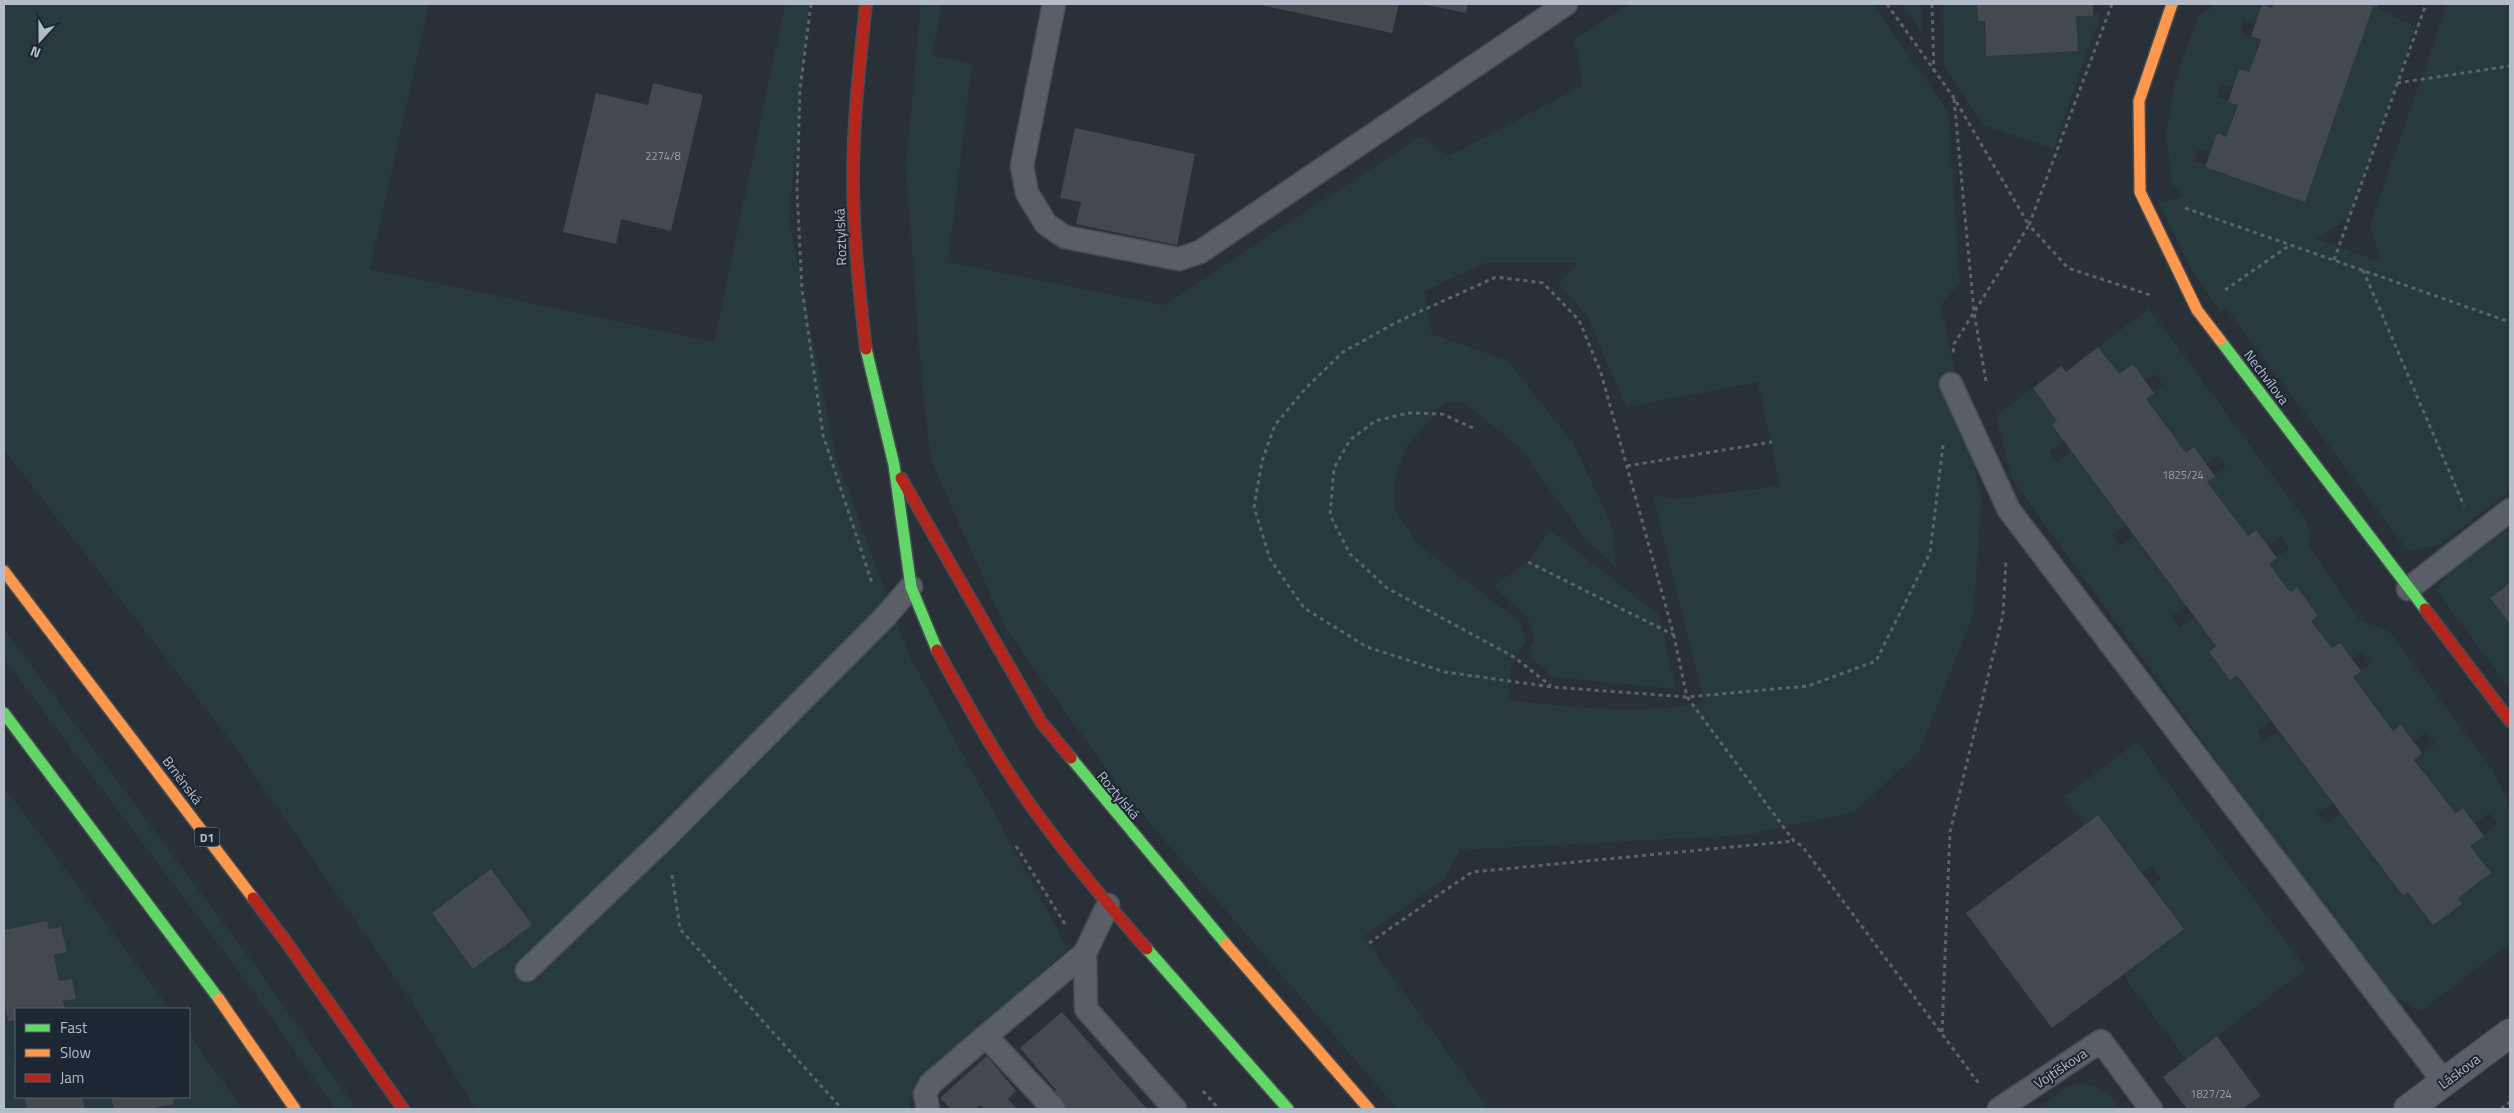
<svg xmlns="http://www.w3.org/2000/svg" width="2514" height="1113" font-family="'Titillium Web',sans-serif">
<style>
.green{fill:#273a3e;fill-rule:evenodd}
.building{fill:#444950}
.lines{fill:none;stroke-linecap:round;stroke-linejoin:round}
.lane-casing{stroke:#484c53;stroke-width:25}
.street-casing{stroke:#484c53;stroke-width:30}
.fast-casing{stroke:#484c53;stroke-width:14}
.slow-casing{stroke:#484c53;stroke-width:14}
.jam-casing{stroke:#484c53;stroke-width:14}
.path{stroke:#5d636a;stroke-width:3;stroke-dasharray:4 4;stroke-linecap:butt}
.lane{stroke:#5a5e66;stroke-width:22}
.street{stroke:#5a5e66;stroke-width:28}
.fast{stroke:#63d668;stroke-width:11}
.slow{stroke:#ff974d;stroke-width:11}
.jam{stroke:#b3261e;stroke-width:11}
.labels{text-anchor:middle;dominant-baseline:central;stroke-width:4;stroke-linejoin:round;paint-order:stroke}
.number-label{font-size:11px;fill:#989fab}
.shield{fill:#1d2633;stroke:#878f9c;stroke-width:1}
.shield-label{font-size:12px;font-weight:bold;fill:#b4bcc9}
.street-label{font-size:14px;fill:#b4bcc9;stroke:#1d2633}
</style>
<rect width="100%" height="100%" fill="#2a3038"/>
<path class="green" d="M 4,4 L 429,4 L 370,269 L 714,342 L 785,4 L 809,4 L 789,220 L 836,457 L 908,653 L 1068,949 L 921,1078 L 912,1093 L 909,1109 L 475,1109 L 412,1002 L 233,744 L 4,450 ZM 491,869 L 532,925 L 474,968 Z
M 921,4 L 942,4 L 932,55 L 972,64 L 948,262 L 1164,305 L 1421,136 L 1449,156 L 1583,85 L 1574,39 L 1630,4 L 1873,4 L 1948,112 L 1960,283 L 1941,305 L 1981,498 L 1974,613 L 1919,752 L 1854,812 L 1746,835 L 1460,850 L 1445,878 L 1363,937 L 1489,1109 L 1398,1109 L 1122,791 L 1006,629 L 930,458 L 919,345 L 906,166 ZM 1485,263 L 1579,263 L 1558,284 L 1587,315 L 1626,407 L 1758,382 L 1780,486 L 1675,499 L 1653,495 L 1704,702 C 1636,717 1578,707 1509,700 L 1510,671 L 1526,639 L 1519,621 L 1418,544 L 1394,507 L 1394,480 L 1407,446 L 1444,403 L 1463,402 L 1519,447 L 1585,538 L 1617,569 L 1612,525 L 1573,443 L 1508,361 L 1432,334 L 1424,291 Z
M 1902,4 L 1921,4 L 1922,33 Z
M 1943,4 L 1977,4 L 1977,21 L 1984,21 L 1986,55 L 2077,50 L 2076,16 L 2101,13 L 2054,149 L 1985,126 L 1944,66 Z
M 2214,4 L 2273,4 L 2271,7 L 2262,4 L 2255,23 L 2243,19 L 2240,31 L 2260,40 L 2249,72 L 2239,69 L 2232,88 L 2221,85 L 2217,96 L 2237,105 L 2227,137 L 2217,134 L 2210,153 L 2198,149 L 2194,161 L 2206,165 L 2205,167 L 2372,5 L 2415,27 L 2349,218 L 2316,239 L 2381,262 L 2370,225 L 2447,4 L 2510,4 L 2510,491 L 2439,545 L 2408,551 L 2226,308 L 2221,311 L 2195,276 L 2159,204 L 2184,195 L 2172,184 L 2166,136 L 2175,80 L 2198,16 L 2213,7 Z
M 2149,309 L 2304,518 L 2310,531 L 2309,547 L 2360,620 L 2389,631 L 2493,771 L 2507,800 L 2510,813 L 2510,943 L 2421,1011 L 2382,989 L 2012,479 L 1996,416 L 2032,388 L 2057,421 L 2052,425 L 2063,441 L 2049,452 L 2057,462 L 2071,451 L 2126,525 L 2112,535 L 2119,546 L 2133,536 L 2186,606 L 2172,616 L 2180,627 L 2194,617 L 2216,646 L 2209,652 L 2230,680 L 2238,675 L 2271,720 L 2257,731 L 2265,741 L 2279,730 L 2333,803 L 2318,813 L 2326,824 L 2341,813 L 2402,896 L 2408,892 L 2433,925 L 2461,904 L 2457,898 L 2490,873 L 2470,846 L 2498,824 L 2489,813 L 2475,823 L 2463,807 L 2454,813 L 2414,759 L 2435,744 L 2426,732 L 2414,741 L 2401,725 L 2393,730 L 2353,677 L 2370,663 L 2362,651 L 2352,659 L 2340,642 L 2332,648 L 2311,621 L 2318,615 L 2297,587 L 2290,592 L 2269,564 L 2289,548 L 2281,536 L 2268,546 L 2256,530 L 2247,536 L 2207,482 L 2226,466 L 2218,455 L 2206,464 L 2194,447 L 2186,453 L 2145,399 L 2163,385 L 2155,374 L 2145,381 L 2132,364 L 2119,374 L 2098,347 Z
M 2510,520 L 2510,583 L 2490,598 L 2510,624 L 2510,689 L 2437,591 L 2454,562 Z
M 1550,530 L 1659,615 L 1676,689 L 1553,677 L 1527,654 L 1535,638 L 1527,617 L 1493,586 L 1528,562 Z
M 4,629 L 251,960 L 356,1109 L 335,1109 L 238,970 L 4,659 Z
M 2137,742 L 2306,969 L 2186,1059 L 2123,975 L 2184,929 L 2152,886 L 2161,879 L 2151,866 L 2142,873 L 2098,815 L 2084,825 L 2064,797 Z
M 4,787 L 170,1009 L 65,1009 L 63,1001 L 76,998 L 72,979 L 59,981 L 54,955 L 67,952 L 61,927 L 49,929 L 47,922 L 4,930 Z
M 4,999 L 8,1021 L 16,1020 L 16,1049 L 14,1049 L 16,1097 L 24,1097 L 27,1109 L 4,1109 Z
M 189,1035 L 243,1109 L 148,1109 L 174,1104 L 173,1097 L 189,1097 Z
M 2078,1083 C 2100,1084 2109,1093 2121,1109 L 2036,1109 L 2067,1087 Z
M 82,1097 L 111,1097 L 114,1109 L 85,1109 Z"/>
<path class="building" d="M 1256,4 L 1399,4 L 1392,33 Z
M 1422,4 L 1468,4 L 1466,13 Z
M 1977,4 L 2093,4 L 2093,16 L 2076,16 L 2078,51 L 1986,56 L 1985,21 L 1978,21 Z
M 2262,4 L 2272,8 L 2273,4 L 2379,4 L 2377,7 L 2373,6 L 2305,202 L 2205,167 L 2217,133 L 2226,137 L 2238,105 L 2228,102 L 2239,69 L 2249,72 L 2261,40 L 2251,36 Z
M 653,83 L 703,95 L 671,231 L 621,219 L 616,244 L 563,232 L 596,93 L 648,105 Z
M 1075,128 L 1195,154 L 1177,245 L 1076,224 L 1081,202 L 1060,198 Z
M 2098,347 L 2119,374 L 2133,364 L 2154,393 L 2146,399 L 2186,453 L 2194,447 L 2215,476 L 2207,482 L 2248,536 L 2256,530 L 2277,558 L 2269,564 L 2290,592 L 2297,587 L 2318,616 L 2311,621 L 2332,648 L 2340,643 L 2361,671 L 2353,677 L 2393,731 L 2401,725 L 2422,753 L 2414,760 L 2455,813 L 2463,808 L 2484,836 L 2470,846 L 2491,873 L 2458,898 L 2462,904 L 2433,925 L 2408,892 L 2403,896 L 2237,675 L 2230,680 L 2209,652 L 2216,646 L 2052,425 L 2057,421 L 2033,388 L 2061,366 L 2066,372 Z
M 2510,583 L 2510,624 L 2490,598 Z
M 2098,815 L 2184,929 L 2052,1028 L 1966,913 Z
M 491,869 L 532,925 L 473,969 L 432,913 Z
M 47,921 L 49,929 L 61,927 L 67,952 L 54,955 L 59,981 L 72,979 L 76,999 L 63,1001 L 65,1009 L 16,1009 L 16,1020 L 8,1021 L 4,999 L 4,930 Z
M 1062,1012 L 1147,1109 L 1033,1109 L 1056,1090 L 1020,1048 Z
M 2217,1036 L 2261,1096 L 2242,1109 L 2187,1109 L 2163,1077 Z
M 987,1056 L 1016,1091 L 1008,1099 L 1017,1109 L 984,1109 L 980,1105 L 975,1109 L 951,1109 L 940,1098 Z
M 24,1097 L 82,1097 L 85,1109 L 27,1109 Z
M 111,1097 L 173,1097 L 174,1104 L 148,1109 L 114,1109 Z"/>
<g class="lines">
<g class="lane-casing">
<path id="lane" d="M 1054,4 L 1022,166 L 1027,193 L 1046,224 L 1065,237 L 1179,259 L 1200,252 L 1566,4
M 1951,384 L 2009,510 L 2444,1082
M 2408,589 L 2510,510
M 1108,905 L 1085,953 L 1086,1009 L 1175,1109
M 527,970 L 666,837 L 884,618 L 911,587
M 928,1109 L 925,1094 L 930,1084 L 986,1036
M 1054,1109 L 986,1036 L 1085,953
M 1999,1109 L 2101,1041 L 2151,1109"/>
</g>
<g class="street-casing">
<path id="street" d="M 2408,1109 L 2510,1033"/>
</g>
<g class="fast-casing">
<path id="fast" d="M 2220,340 L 2425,609
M 866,349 L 894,465 L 911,587 L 937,650
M 4,713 L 219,999
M 1071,758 L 1226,944
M 1147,949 L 1288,1109"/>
</g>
<g class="slow-casing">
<path id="slow" d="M 2172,4 L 2139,101 L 2140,192 L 2197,310 L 2220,340
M 4,571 L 253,898
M 1226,944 L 1369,1109
M 219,999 L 295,1109"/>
</g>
<g class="jam-casing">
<path id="jam" d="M 866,349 C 859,292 853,236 853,178 C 853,120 860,62 866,4
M 901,478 L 1041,722 L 1071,758
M 2425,609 L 2510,721
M 937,650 C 967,704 997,759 1034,810 C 1069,858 1107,904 1147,949
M 253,898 L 287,943 L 403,1109"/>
</g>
<path class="path" d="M 811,4 L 800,89 L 797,191 L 802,289 L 823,435 L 872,583
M 1887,4 L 1954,98 L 2029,225 L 1954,344 L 1953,354
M 1932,4 L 1934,73
M 2112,4 L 2029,225 L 2068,268 L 2153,296
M 2397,83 L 2510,66
M 1954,99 L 1974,312 L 1986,381
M 2185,208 L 2510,322
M 2334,260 L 2426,4
M 2363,270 L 2464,506
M 2225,290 L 2290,245
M 1473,428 L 1442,414 L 1408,413 L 1375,421 L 1350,440 L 1334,468 L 1330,515 L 1350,554 L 1387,588 L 1514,657 L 1551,686
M 1943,445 L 1930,553 L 1876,661 L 1808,686 L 1687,697 L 1552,687 L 1445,672 L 1367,647 L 1304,608 L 1270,559 L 1254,507 L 1262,461 L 1275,425 L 1305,389 L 1343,352 L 1397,322 L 1496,277 L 1543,283 L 1579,320 L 1601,373 L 1674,636 L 1687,697 L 1794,841 L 1802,846 L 1980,1085
M 1627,466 L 1772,442
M 1528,562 L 1674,635
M 1016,846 L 1065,924
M 672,875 L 680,929 L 842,1109
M 1369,943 L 1472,872 L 1794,841
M 1942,1032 L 1950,832 L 2003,615 L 2006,560
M 1203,1091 L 1219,1109
M 2501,1109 L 2510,1102"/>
<use href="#lane" class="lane"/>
<use href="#street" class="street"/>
<use href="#fast" class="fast"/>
<use href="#slow" class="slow"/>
<use href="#jam" class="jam"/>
</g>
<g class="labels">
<g class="number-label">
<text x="663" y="156">2274/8</text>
<text x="2183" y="475">1825/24</text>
<text x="2211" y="1094">1827/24</text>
</g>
<rect class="shield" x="194.5" y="827.5" width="25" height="19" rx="4"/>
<g class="shield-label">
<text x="207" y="837">D1</text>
</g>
<g class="street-label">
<text transform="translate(840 237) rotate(-92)">Roztylská</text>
<text transform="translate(2267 377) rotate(53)">Nechvílova</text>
<text transform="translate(183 780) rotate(53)">Brněnská</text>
<text transform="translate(1119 795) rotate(50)">Roztylská</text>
<text transform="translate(2060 1068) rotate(-34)">Vojtíškova</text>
<text transform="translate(2459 1071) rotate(-37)">Láskova</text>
</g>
</g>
<rect width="2514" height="1113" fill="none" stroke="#b4bcc9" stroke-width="10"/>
<rect x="15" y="1008" width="175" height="90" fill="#1d2633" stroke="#59626f"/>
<rect x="25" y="1024" width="25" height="8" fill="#63d668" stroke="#59626f"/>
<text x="60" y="1033" font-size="15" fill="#b4bcc9">Fast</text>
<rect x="25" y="1049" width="25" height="8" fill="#ff974d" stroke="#59626f"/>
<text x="60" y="1058" font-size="15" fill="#b4bcc9">Slow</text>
<rect x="25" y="1074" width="25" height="8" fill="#b3261e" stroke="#59626f"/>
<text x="60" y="1083" font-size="15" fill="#b4bcc9">Jam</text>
<g transform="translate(40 40) rotate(201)" stroke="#1d2633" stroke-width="4" paint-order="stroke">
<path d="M0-4L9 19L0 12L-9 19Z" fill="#b4bcc9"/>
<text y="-8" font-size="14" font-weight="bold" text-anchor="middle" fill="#b4bcc9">N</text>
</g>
</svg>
